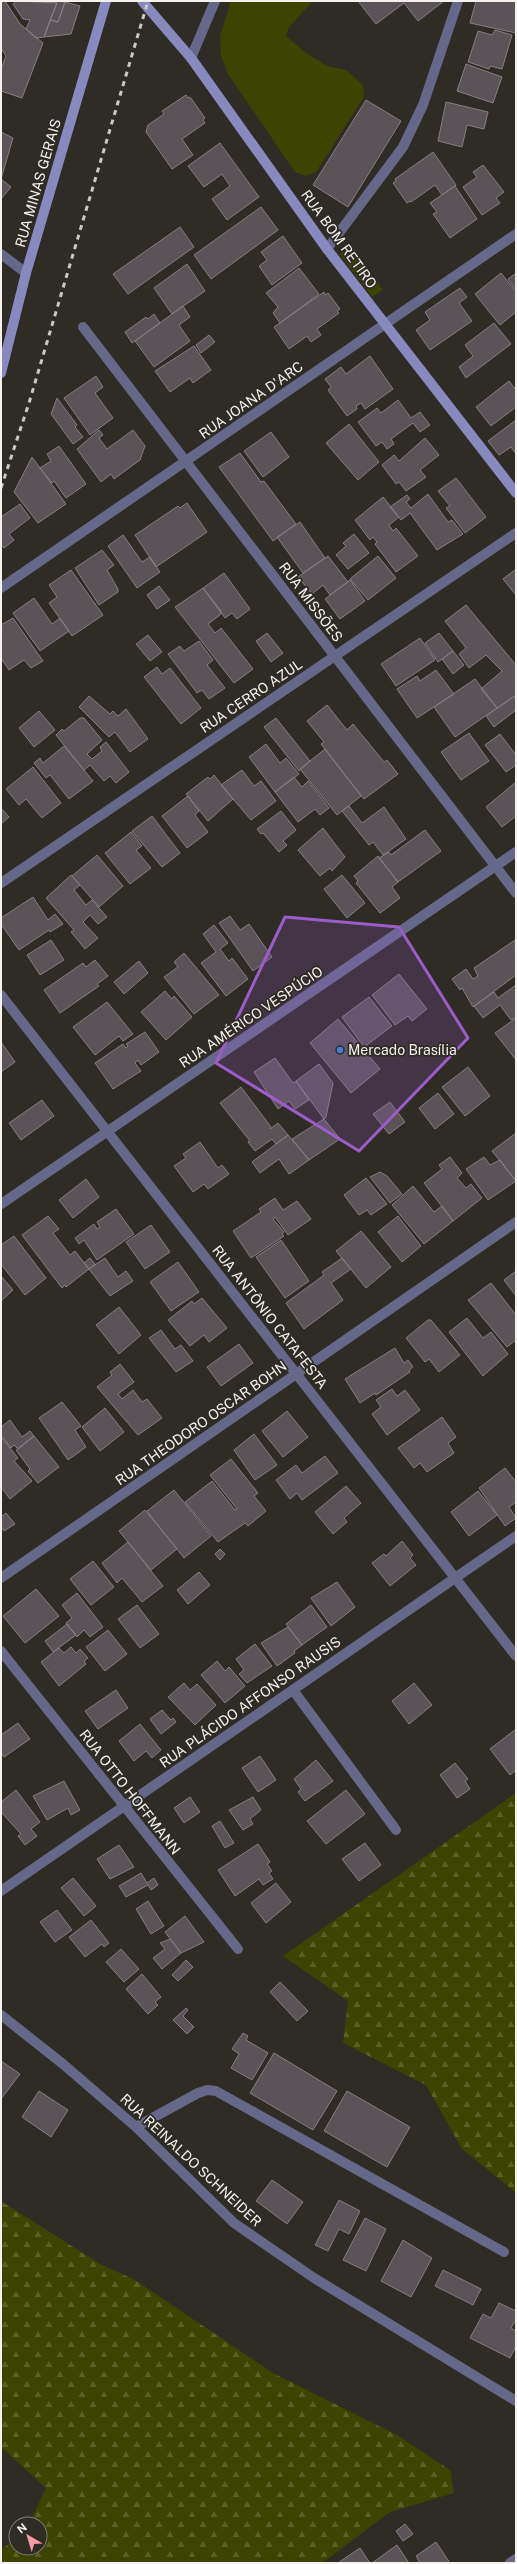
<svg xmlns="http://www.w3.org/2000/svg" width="517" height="2564" font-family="'Public Sans',sans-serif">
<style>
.green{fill:#3d4400}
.forest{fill:url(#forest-firs)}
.building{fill:#5a5357;stroke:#867e83}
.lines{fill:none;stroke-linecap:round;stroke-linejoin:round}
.street{stroke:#66688a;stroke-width:10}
.secondary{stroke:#8789bf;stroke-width:10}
.rail{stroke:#cbc8c3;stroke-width:3;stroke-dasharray:5 5;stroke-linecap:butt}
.marked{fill:#9a5ecb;fill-opacity:0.2;stroke:#9a5ecb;stroke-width:3;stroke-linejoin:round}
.shop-dot{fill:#3f7fe0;stroke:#2f2b25;stroke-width:1.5}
.labels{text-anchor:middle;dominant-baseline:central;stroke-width:3.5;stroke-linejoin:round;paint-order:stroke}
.street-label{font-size:14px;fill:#f5f2ee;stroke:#2f2b25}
.poi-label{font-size:14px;fill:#f5f2ee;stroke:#2f2b25;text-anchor:start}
</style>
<defs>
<pattern id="forest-firs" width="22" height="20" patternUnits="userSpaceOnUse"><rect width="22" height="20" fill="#3d4400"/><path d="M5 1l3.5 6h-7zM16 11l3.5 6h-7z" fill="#5a5f26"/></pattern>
</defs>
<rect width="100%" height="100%" fill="#2f2b25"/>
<path class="green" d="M 231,1 L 313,1 L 289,27 L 286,36 L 306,53 L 327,66 L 346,70 L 363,85 L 364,97 L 316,172 L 305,176 L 295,172 L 228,74 L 221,56 L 220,36 Z
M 351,246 L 383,290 L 372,297 L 340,254 Z"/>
<path class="forest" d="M 516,1793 L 516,2193 L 462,2149 L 426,2085 L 343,2043 L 348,2001 L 283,1956 Z
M 1,2201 L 100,2264 L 135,2280 L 273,2373 L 397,2435 L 450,2470 L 454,2493 L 390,2512 L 322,2563 L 1,2563 L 1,2549 L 16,2539 L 16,2548 L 40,2548 L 40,2524 L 29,2524 L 46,2488 L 1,2447 Z"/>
<path class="building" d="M 1,1 L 5,1 L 20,24 L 43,43 L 22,98 L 1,91 L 1,69 L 6,56 L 1,48 Z
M 17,1 L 57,3 L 44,37 L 36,38 L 26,29 L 30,20 L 23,19 L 13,4 Z
M 51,1 L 65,2 L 58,22 L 50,20 L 57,3 Z
M 358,1 L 444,1 L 418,21 L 404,3 L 376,24 Z
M 476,1 L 516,1 L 516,33 L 470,23 Z
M 65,2 L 80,6 L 71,34 L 44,37 L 50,20 L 58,22 Z
M 495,30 L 512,35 L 502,69 L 490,66 L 489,69 L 468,62 L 478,31 L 492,35 Z
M 466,64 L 502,77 L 493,103 L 457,91 Z
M 186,95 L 188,98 L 190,97 L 205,118 L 203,120 L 205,123 L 182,139 L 193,155 L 172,169 L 146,132 L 148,125 L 164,114 L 162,111 Z
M 366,100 L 401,121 L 348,207 L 313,185 Z
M 446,102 L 488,112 L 484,129 L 467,125 L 462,147 L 438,141 Z
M 1,132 L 13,138 L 1,179 Z
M 220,143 L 259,197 L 227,220 L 212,199 L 230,186 L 222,174 L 204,187 L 188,166 Z
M 433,152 L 456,185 L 442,195 L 435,185 L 411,202 L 410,201 L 407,203 L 393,183 L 396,181 L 395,179 Z
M 483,165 L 504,192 L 496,198 L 500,203 L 482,215 L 463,187 L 477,177 L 473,172 Z
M 1,179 L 11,187 L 1,199 Z
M 455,186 L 477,219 L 450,238 L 433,214 L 437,212 L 430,203 Z
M 261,207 L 278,230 L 211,279 L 194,255 Z
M 180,227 L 194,247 L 128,294 L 113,274 Z
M 283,236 L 302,263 L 272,285 L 259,266 L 267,260 L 261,252 Z
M 187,264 L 205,291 L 172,314 L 154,288 Z
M 299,268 L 319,294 L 280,323 L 273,313 L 278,307 L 266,293 Z
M 501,273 L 516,292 L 516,312 L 500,325 L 475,294 Z
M 516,273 L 516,290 L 508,279 Z
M 460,288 L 467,297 L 459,303 L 472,321 L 430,350 L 416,330 L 430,320 L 425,312 Z
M 324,292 L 325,295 L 328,293 L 340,309 L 337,311 L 339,313 L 317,329 L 321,335 L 311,342 L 307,336 L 289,349 L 274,327 Z
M 183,306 L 190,317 L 179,325 L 190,341 L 154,367 L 135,341 Z
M 154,314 L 160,323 L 132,343 L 125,332 L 146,317 L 148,319 Z
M 494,323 L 511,344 L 466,378 L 459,367 L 473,356 L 465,345 Z
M 209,335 L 215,342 L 201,353 L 196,345 Z
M 194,346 L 211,370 L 193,383 L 190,378 L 170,392 L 155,371 Z
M 370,356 L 393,389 L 365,409 L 361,403 L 356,406 L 357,409 L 347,416 L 328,390 L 331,387 L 325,379 L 341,367 L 346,374 Z
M 96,376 L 103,387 L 95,393 L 113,418 L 90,435 L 64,398 Z
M 509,381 L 516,390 L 516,407 L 491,426 L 476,407 Z
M 57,398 L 77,425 L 75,427 L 83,437 L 73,444 L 51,414 Z
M 398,400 L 411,418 L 420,412 L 430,425 L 420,432 L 413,423 L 391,439 L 394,444 L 387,449 L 382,442 L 376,446 L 358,422 L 377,408 L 381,413 Z
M 516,420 L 516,454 L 511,447 L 499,455 L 488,441 Z
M 349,424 L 379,462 L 358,480 L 326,443 Z
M 99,430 L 103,435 L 99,438 L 107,449 L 133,430 L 145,446 L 140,460 L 114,479 L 111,474 L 101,482 L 77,449 Z
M 271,432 L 289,457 L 263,477 L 244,451 Z
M 425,438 L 439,455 L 420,470 L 426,477 L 406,491 L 399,482 L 396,484 L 382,465 L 394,455 L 399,461 Z
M 59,446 L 86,484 L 66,498 L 54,481 L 52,483 L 40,468 L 51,461 L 47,454 Z
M 240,453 L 261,482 L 264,481 L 296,524 L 273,541 L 219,467 Z
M 32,457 L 66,504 L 38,523 L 14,492 Z
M 456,478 L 486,517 L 465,533 L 446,508 L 450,506 L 438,491 Z
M 428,494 L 448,522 L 452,520 L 463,534 L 437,550 L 410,513 L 401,520 L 390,507 L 407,495 L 410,499 L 406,502 L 411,508 Z
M 383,497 L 399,517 L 389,525 L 393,531 L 396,528 L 418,556 L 396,572 L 375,544 L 377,542 L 373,537 L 370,540 L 355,520 Z
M 187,503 L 207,532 L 156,567 L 135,535 L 178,506 L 180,508 Z
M 20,504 L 30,518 L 9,534 L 14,540 L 4,548 L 1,544 L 1,517 Z
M 300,522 L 325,558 L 303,573 L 277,537 Z
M 354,534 L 369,553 L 348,569 L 336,555 L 346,546 L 343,543 Z
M 123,535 L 142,562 L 150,557 L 160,572 L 137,588 L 108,546 Z
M 102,550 L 114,565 L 107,570 L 118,589 L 118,592 L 99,605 L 75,568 Z
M 328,556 L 348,582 L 330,595 L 323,585 L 312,594 L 298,577 Z
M 378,556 L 396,578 L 368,600 L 350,579 Z
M 516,569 L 516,595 L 503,579 Z
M 71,570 L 103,615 L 72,636 L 49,603 L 57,597 L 49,585 Z
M 224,573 L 250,609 L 237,619 L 232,613 L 225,618 L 203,588 Z
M 350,580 L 365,601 L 340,619 L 325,599 Z
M 159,586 L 170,600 L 157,609 L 147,595 Z
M 203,588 L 221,611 L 220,615 L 208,624 L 215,633 L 221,628 L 253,669 L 234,683 L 175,607 Z
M 34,598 L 52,624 L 60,618 L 69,631 L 40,651 L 13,613 Z
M 466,605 L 516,665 L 516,695 L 497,708 L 481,689 L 502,671 L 486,655 L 469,668 L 459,654 L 466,648 L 445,621 Z
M 13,618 L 43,661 L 31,668 L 24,660 L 9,670 L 1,658 L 1,625 Z
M 267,633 L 283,653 L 271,662 L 256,641 Z
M 439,633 L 453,651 L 438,662 L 425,643 Z
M 148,635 L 162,652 L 150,661 L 136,644 Z
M 420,638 L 435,660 L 396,686 L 381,664 Z
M 199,641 L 213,660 L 207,665 L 225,688 L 209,699 L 202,690 L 197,693 L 168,654 L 180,646 L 184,651 Z
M 453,651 L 464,665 L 453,674 L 442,659 Z
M 157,667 L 162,674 L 170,668 L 201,708 L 181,724 L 144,677 Z
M 436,670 L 454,694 L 417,718 L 397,689 L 417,676 L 420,681 Z
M 475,679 L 497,708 L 455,737 L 434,707 Z
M 89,696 L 110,714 L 113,711 L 118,716 L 126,709 L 148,739 L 130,752 L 115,732 L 109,737 L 79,707 Z
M 515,696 L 516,710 L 494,727 L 486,716 Z
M 327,705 L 347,730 L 353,724 L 384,762 L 387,760 L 398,774 L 364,799 L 321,744 L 324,742 L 307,721 Z
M 39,711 L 55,730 L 34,747 L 19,728 Z
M 80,718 L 84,718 L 102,740 L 87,754 L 92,759 L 102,751 L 100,747 L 106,742 L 129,772 L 116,783 L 110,776 L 104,781 L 90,765 L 84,770 L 56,735 L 62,729 L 64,731 Z
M 276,718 L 310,761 L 299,771 L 264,727 Z
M 469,733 L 489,761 L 461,780 L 441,752 Z
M 500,734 L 516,755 L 516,765 L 506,772 L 485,745 Z
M 266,744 L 280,763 L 286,758 L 299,774 L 275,792 L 249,757 Z
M 64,746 L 93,781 L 69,799 L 50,775 L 46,778 L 34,763 L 40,758 L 43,763 Z
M 325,749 L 361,796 L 337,815 L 300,769 Z
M 33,767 L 61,803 L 42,818 L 26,799 L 19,805 L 6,789 Z
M 242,770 L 254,786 L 261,781 L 276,801 L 251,820 L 221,785 Z
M 214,775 L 233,799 L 208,821 L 186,794 L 208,777 L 210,779 Z
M 294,777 L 302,787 L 308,781 L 329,808 L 320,815 L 315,809 L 298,822 L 275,792 Z
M 516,782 L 516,816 L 502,827 L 486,807 Z
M 188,796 L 199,811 L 195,815 L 208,832 L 187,848 L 162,816 Z
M 349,806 L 362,823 L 384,807 L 406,839 L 383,855 L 373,842 L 369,845 L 342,811 Z
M 1,808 L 9,817 L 1,824 Z
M 281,811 L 296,830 L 283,841 L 287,845 L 279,852 L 263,833 L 261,834 L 257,829 Z
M 152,816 L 180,853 L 162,867 L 132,831 Z
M 323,828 L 345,857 L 332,871 L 330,868 L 320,876 L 298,850 Z
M 425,830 L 441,851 L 398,882 L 379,858 L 389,852 L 391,855 Z
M 131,832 L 142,846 L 136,850 L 151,868 L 130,884 L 105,853 Z
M 97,855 L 123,886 L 99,907 L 72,876 Z
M 378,856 L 398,882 L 392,887 L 400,898 L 380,913 L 356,883 L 358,881 L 354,876 Z
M 71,875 L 80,885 L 74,890 L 86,905 L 92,900 L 107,917 L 98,924 L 90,915 L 83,922 L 98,938 L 85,949 L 71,932 L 74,930 L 46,898 Z
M 342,875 L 365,903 L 347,918 L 324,889 Z
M 33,897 L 48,920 L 55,914 L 63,924 L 50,932 L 49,930 L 19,950 L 1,924 L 1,918 Z
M 230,916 L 240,930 L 249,924 L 272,957 L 253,971 L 219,923 Z
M 214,925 L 228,943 L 220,949 L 229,961 L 232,958 L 248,979 L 226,996 L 201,963 L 216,952 L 203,934 Z
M 51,940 L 64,960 L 40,975 L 27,955 Z
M 515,940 L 516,975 L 473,1007 L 462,988 L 460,990 L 452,979 L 466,969 L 473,979 L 478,976 L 474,968 Z
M 184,953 L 219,995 L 194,1014 L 164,977 L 178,967 L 174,962 Z
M 95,960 L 108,976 L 97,984 L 99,986 L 60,1013 L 44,990 L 83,963 L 86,967 Z
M 139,961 L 148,973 L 124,994 L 114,982 Z
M 399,974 L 427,1009 L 412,1021 L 408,1016 L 395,1025 L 372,995 Z
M 516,985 L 516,1017 L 511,1020 L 500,1005 L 483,1018 L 474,1006 L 494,992 L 498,998 Z
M 165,991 L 172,999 L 174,996 L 192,1017 L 166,1040 L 141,1012 Z
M 369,997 L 392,1026 L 364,1047 L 342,1017 Z
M 107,1002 L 133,1034 L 123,1041 L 119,1036 L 95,1055 L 73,1027 Z
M 516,1018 L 516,1060 L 495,1033 Z
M 338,1019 L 380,1069 L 351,1093 L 310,1043 Z
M 145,1032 L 159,1052 L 141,1065 L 138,1060 L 135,1063 L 141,1071 L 113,1089 L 95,1063 L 123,1044 L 126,1048 L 128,1046 L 126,1044 Z
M 1,1042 L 15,1062 L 1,1072 Z
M 275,1058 L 293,1083 L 296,1081 L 309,1100 L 295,1109 L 289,1101 L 278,1109 L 254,1072 Z
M 319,1064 L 333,1083 L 326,1117 L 324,1119 L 296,1081 Z
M 468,1067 L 490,1096 L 465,1116 L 442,1087 Z
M 241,1087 L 271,1127 L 270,1129 L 278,1123 L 288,1135 L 276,1144 L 272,1139 L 255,1151 L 248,1142 L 250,1141 L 220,1103 Z
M 438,1093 L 454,1114 L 435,1129 L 419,1108 Z
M 42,1100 L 54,1116 L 21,1140 L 9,1123 Z
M 390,1102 L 405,1122 L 389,1134 L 373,1114 Z
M 324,1119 L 340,1139 L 309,1160 L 292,1139 Z
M 516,1133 L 516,1181 L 492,1151 Z
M 288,1135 L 309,1160 L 289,1174 L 279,1159 L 260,1173 L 252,1162 Z
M 200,1142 L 218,1168 L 222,1165 L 229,1174 L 208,1189 L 204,1184 L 193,1192 L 174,1166 L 186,1158 L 183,1154 Z
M 450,1157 L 462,1173 L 457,1178 L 466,1188 L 471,1184 L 482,1198 L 453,1221 L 424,1183 L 442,1169 L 439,1165 Z
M 484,1157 L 490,1165 L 500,1160 L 516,1181 L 488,1200 L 466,1169 Z
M 380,1172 L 387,1176 L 402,1194 L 390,1203 L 370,1177 Z
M 366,1178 L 387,1204 L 371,1215 L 367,1210 L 359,1215 L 344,1195 Z
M 86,1179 L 99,1197 L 73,1218 L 59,1200 Z
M 413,1186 L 434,1212 L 442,1206 L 453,1221 L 424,1244 L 392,1205 Z
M 275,1198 L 283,1210 L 297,1201 L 311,1219 L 288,1235 L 275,1217 L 273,1219 L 284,1232 L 282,1234 L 284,1236 L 251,1258 L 233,1231 L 261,1212 L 259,1209 Z
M 116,1209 L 134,1234 L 97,1260 L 84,1240 L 79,1244 L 75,1238 L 94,1224 L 97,1229 L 100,1227 L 97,1222 Z
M 48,1216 L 59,1229 L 53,1233 L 70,1255 L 75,1251 L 89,1269 L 66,1287 L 65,1285 L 62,1288 L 22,1235 Z
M 398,1216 L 421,1246 L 402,1262 L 378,1232 Z
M 151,1225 L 170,1252 L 145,1269 L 126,1242 Z
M 361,1231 L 391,1267 L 366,1288 L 336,1251 Z
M 14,1236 L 46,1278 L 25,1295 L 1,1264 L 1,1245 Z
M 281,1240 L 309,1281 L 285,1298 L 256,1257 Z
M 90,1258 L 95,1264 L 89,1269 L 84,1263 Z
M 105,1258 L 118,1277 L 126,1271 L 133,1281 L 110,1296 L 89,1269 Z
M 342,1258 L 351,1269 L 331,1283 L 343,1300 L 304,1329 L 286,1303 L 324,1275 L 322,1272 Z
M 178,1262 L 199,1292 L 171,1311 L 150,1282 Z
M 516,1271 L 516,1296 L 504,1280 Z
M 1,1276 L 13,1290 L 1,1301 Z
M 491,1283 L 516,1315 L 516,1340 L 507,1347 L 468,1300 Z
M 202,1298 L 227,1328 L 209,1342 L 204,1335 L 190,1346 L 168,1320 L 192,1301 L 194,1304 Z
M 119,1307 L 141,1335 L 119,1354 L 96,1325 Z
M 467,1318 L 483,1338 L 491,1332 L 508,1354 L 483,1376 L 449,1332 Z
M 428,1320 L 431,1320 L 460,1355 L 439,1372 L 429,1359 L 425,1362 L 406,1338 Z
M 161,1330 L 175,1349 L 181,1345 L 193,1361 L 176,1372 L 149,1338 Z
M 239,1344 L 253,1363 L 221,1386 L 207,1367 Z
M 395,1348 L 404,1363 L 408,1360 L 413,1367 L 409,1370 L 410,1372 L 376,1395 L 375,1393 L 360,1403 L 345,1379 Z
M 120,1364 L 134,1382 L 118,1394 L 122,1399 L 133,1390 L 142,1402 L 147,1399 L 162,1418 L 138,1435 L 97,1387 L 112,1375 L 110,1372 Z
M 392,1389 L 397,1396 L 405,1390 L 420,1410 L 387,1435 L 372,1414 L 381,1407 L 376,1400 Z
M 62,1402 L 81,1426 L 75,1430 L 86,1447 L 68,1460 L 39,1418 Z
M 105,1408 L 124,1432 L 100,1451 L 82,1427 Z
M 287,1411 L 308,1437 L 283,1457 L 262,1431 Z
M 442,1417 L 456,1437 L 448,1443 L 454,1453 L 427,1472 L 420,1463 L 414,1468 L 398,1448 Z
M 10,1420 L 22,1437 L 30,1431 L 34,1436 L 18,1449 L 14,1445 L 11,1448 L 1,1435 L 1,1427 Z
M 254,1434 L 277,1465 L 255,1480 L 234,1450 Z
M 34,1436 L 59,1467 L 38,1483 L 28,1471 L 30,1469 L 16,1450 Z
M 1,1437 L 18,1458 L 14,1461 L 32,1481 L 10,1499 L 1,1487 Z
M 325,1456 L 338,1473 L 302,1500 L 297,1493 L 290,1499 L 276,1480 L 296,1465 L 302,1473 Z
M 231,1459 L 258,1493 L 254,1496 L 266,1511 L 248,1526 L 245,1523 L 218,1542 L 185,1502 L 212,1481 L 235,1510 L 237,1509 L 210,1475 Z
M 505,1468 L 516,1482 L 516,1502 L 509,1507 L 516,1518 L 505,1526 L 479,1488 Z
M 346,1486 L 361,1503 L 344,1518 L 347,1522 L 333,1534 L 315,1512 Z
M 174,1490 L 211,1536 L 184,1558 L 147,1511 Z
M 478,1491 L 497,1515 L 469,1536 L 451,1512 Z
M 145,1510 L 177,1549 L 151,1570 L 119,1531 Z
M 6,1513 L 15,1524 L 4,1531 L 1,1526 L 1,1517 Z
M 402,1541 L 413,1555 L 410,1558 L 416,1565 L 390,1586 L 372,1563 L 384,1554 L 386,1556 Z
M 128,1542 L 163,1586 L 142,1602 L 122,1578 L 117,1583 L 102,1563 Z
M 220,1549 L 225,1554 L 220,1560 L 215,1554 Z
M 93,1561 L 114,1587 L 91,1605 L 70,1579 Z
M 199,1572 L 210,1585 L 188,1604 L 177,1590 Z
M 337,1582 L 355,1607 L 331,1626 L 311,1598 Z
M 36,1589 L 59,1616 L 25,1643 L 3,1616 Z
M 77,1593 L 103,1627 L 90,1637 L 84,1630 L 77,1637 L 66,1623 L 72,1618 L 62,1605 Z
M 137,1605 L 159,1634 L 140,1648 L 118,1619 Z
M 311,1605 L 327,1627 L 302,1645 L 286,1624 Z
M 67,1624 L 76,1635 L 53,1652 L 45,1641 Z
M 288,1627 L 302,1645 L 294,1651 L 295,1653 L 277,1666 L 261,1643 Z
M 108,1630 L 127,1654 L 105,1671 L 86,1647 Z
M 255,1644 L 272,1666 L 247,1683 L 239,1674 L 244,1670 L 236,1659 Z
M 71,1647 L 76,1653 L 80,1649 L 88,1658 L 84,1661 L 86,1664 L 59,1686 L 41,1662 L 59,1648 L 64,1653 Z
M 217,1661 L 225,1671 L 229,1667 L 245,1686 L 225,1703 L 201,1675 Z
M 184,1683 L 190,1690 L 197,1684 L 216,1705 L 195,1725 L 168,1697 Z
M 414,1683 L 432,1705 L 409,1724 L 392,1701 Z
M 116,1690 L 128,1708 L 98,1729 L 85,1711 Z
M 162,1710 L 171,1720 L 173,1718 L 176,1722 L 161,1734 L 150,1719 Z
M 18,1723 L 30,1739 L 4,1757 L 1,1753 L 1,1735 Z
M 140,1724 L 161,1750 L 152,1758 L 146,1751 L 134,1761 L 119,1741 Z
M 516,1729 L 516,1770 L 510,1775 L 490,1749 Z
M 260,1756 L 276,1780 L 258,1792 L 242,1768 Z
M 316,1760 L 333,1781 L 305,1801 L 298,1792 L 301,1789 L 294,1779 Z
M 455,1763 L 468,1779 L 465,1781 L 470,1789 L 457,1798 L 440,1775 Z
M 64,1781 L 80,1810 L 71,1815 L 68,1808 L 47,1820 L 33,1796 Z
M 16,1790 L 40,1822 L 31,1829 L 37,1836 L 25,1845 L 18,1836 L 21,1834 L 1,1812 L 1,1802 Z
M 346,1790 L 365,1814 L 326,1844 L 307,1821 Z
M 190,1797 L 200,1812 L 184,1823 L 174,1808 Z
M 253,1797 L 261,1810 L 250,1819 L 253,1824 L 243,1830 L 229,1810 Z
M 220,1821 L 234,1843 L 225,1848 L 212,1826 Z
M 365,1843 L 381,1865 L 359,1881 L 342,1859 Z
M 258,1844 L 270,1862 L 267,1864 L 272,1871 L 269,1873 L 273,1879 L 263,1885 L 259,1879 L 235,1896 L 218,1870 Z
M 119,1845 L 134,1867 L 110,1879 L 97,1859 Z
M 141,1873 L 147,1883 L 154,1878 L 158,1885 L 151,1890 L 148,1885 L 126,1897 L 119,1886 Z
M 73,1878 L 96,1906 L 84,1916 L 61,1888 Z
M 276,1883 L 291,1902 L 266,1923 L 251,1903 Z
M 148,1901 L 164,1926 L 151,1934 L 136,1909 Z
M 57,1910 L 72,1930 L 55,1942 L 40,1922 Z
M 185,1916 L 204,1942 L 181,1953 L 165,1932 Z
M 91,1920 L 109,1943 L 104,1947 L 102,1944 L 85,1957 L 69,1937 Z
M 170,1939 L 181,1953 L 162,1969 L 153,1958 L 165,1949 L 160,1943 Z
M 121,1949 L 139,1969 L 124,1982 L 106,1962 Z
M 186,1960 L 193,1967 L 178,1981 L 172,1975 Z
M 142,1974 L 161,1997 L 155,2002 L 158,2005 L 148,2014 L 126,1989 Z
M 280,1982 L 308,2011 L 297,2021 L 270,1992 Z
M 186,2008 L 188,2010 L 183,2016 L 194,2027 L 187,2034 L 173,2020 Z
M 243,2033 L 248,2036 L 246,2040 L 268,2053 L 252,2080 L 231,2068 L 239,2054 L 232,2049 Z
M 274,2053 L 337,2091 L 313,2130 L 250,2093 Z
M 1,2061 L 20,2074 L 1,2099 Z
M 39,2091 L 68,2110 L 51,2137 L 22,2117 Z
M 347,2091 L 410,2127 L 387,2167 L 324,2131 Z
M 272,2180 L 303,2202 L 287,2224 L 256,2201 Z
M 339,2200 L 360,2211 L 349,2234 L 339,2229 L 328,2251 L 315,2245 Z
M 365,2218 L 386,2229 L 366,2271 L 343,2260 Z
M 403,2240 L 432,2258 L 411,2297 L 381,2281 Z
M 443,2270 L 481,2289 L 473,2305 L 435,2286 Z
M 499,2303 L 516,2311 L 516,2319 L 511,2328 L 516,2331 L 516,2346 L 510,2358 L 470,2338 L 483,2314 L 491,2318 Z
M 405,2524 L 413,2534 L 403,2541 L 396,2531 Z
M 436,2542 L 450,2563 L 420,2563 L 416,2556 Z
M 397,2545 L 409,2563 L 372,2563 Z
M 360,2548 L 370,2563 L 338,2563 Z"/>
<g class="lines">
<path class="street" d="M 191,58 L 215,1
M 327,249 L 403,147 L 423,105 L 458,1
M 1,254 L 26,273
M 83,327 L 516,893
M 1,588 L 516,234
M 1,883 L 516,533
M 1,995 L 516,1656
M 1,1204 L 516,852
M 1,1578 L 516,1222
M 1,1651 L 238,1949
M 293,1690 L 396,1830
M 1,1891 L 516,1536
M 1,2015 L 63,2064 L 136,2127 L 234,2223 L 314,2278 L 516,2401
M 136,2127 L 198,2093 L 207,2090 L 216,2091 L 504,2252
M 510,2563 L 516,2559"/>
<path class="secondary" d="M 142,1 L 191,58 L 327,249 L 516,493
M 1,373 L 26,273 L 106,1"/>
<path class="rail" d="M 1,488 L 29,403 L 148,1"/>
</g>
<path class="marked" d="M 285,917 L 399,927 L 468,1038 L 359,1151 L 216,1063 Z"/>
<circle class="shop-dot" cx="340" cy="1050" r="4"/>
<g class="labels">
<g class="street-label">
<text transform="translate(38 183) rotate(-74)">RUA MINAS GERAIS</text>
<text transform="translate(339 239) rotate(54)">RUA BOM RETIRO</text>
<text transform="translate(251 400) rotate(-35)">RUA JOANA D'ARC</text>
<text transform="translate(311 602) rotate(53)">RUA MISSÕES</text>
<text transform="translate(251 696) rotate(-34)">RUA CERRO AZUL</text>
<text transform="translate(251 1017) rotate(-34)">RUA AMÉRICO VESPÚCIO</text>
<text transform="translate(270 1317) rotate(52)">RUA ANTÔNIO CATAFESTA</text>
<text transform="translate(201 1423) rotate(-35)">RUA THEODORO OSCAR BOHN</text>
<text transform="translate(250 1702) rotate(-35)">RUA PLÁCIDO AFFONSO RAUSIS</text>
<text transform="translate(130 1792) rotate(52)">RUA OTTO HOFFMANN</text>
<text transform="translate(191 2160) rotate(43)">RUA REINALDO SCHNEIDER</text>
</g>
<g class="poi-label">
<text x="348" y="1050">Mercado Brasília</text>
</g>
</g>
<rect width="517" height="2564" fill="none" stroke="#f5f2ee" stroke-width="4"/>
<g transform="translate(28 2536) rotate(322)"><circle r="19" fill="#2f2b25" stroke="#7e7b75"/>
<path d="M0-3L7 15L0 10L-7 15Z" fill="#f49aa6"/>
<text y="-6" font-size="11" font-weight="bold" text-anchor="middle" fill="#f5f2ee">N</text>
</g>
</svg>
